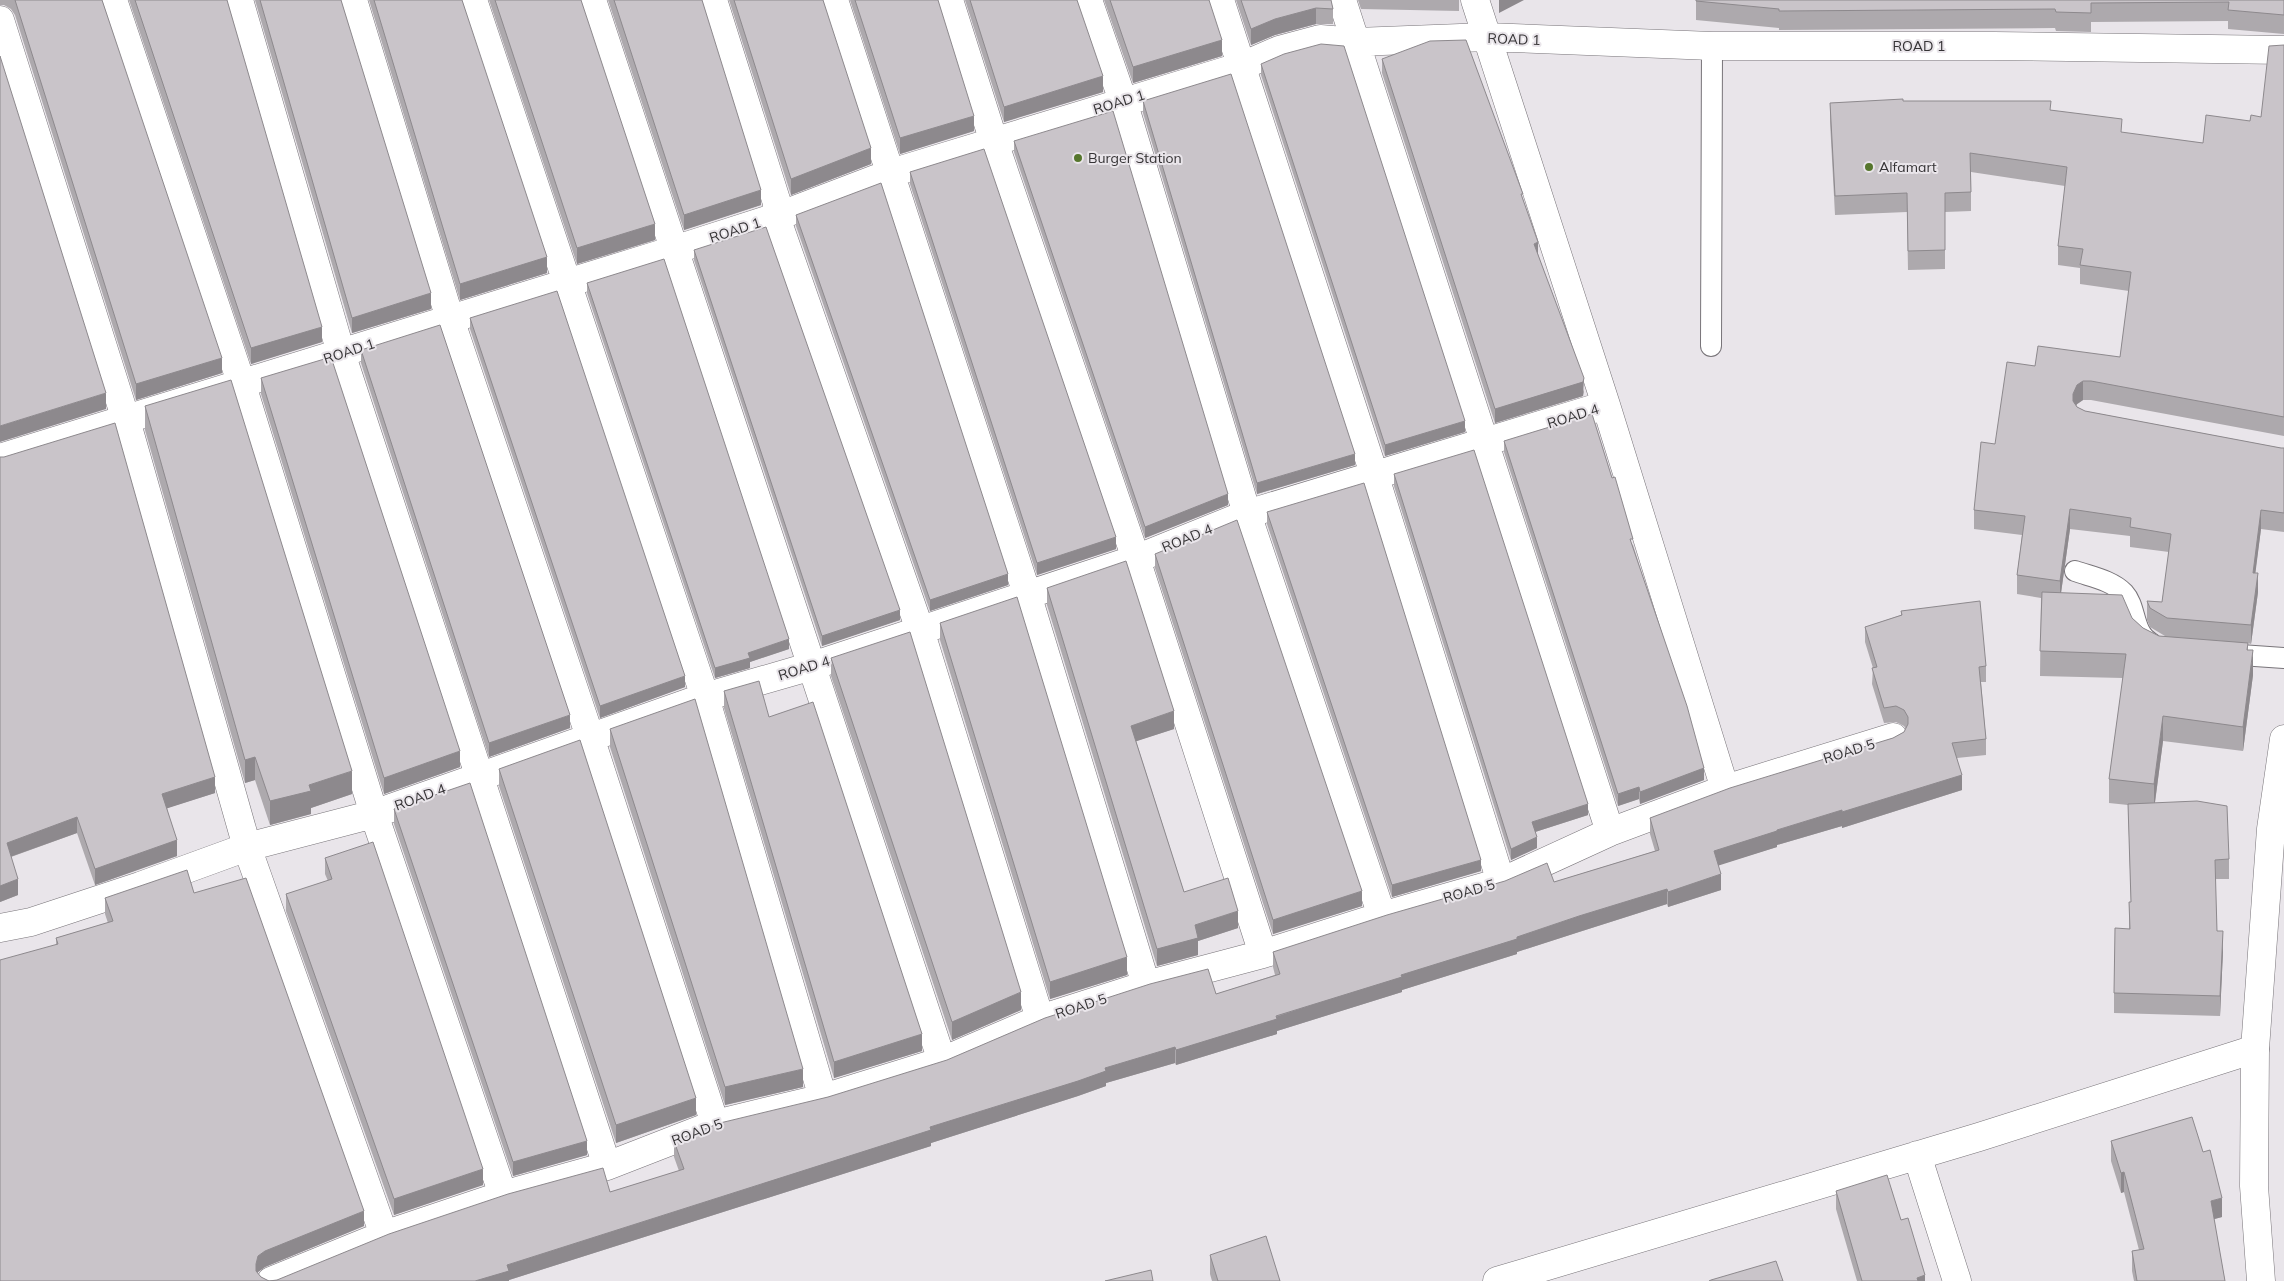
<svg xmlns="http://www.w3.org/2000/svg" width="2284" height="1281" font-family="Mulish,sans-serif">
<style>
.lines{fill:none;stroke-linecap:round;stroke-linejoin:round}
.service-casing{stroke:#787479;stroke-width:22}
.minor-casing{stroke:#787479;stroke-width:29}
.tertiary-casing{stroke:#787479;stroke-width:29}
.service{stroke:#fff;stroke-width:20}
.minor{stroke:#fff;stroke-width:28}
.tertiary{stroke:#fff;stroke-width:28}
.wall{fill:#ada9ad;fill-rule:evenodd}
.shaded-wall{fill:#8d898d}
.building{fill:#c9c4c9;stroke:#8d898d}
.poi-dot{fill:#56762d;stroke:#e9e5ea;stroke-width:2}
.labels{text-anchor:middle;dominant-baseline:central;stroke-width:4;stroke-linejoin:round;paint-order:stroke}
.street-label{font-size:14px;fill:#353335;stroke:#e9e5ea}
.poi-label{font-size:14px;fill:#353335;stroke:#e9e5ea;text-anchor:start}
</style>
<rect width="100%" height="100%" fill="#e9e5ea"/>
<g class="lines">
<g class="service-casing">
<path id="service" d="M 1711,346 L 1712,46
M 2075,571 C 2092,577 2111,580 2124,593 C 2137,607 2132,633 2151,643
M 2226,654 L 2284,658"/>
</g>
<g class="minor-casing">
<path id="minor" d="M 113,0 L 242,385 L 374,814 L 503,1195
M 239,0 L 341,353 L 607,1166
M 353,0 L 450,319 L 590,737 L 715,1124
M 473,0 L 705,697 L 823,1098
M 592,0 L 942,1061
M 713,0 L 777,203 L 776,217 L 920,630 L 1040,1019
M 834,0 L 1027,594 L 1146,985
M 949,0 L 994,142 L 1136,559 L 1263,954
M 1088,0 L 1123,101 L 1247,514 L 1382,916
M 1220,0 L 1375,477 L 1501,882
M 1342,0 L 1610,832
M 1475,0 L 1606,405 L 1725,789
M 0,20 L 126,420 L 247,847 L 384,1235
M 0,458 L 674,250 L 776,217 L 891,173 L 1242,66 L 1279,50 L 1320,39 L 1356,42 L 1487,37 L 1712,46 L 1994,46 L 2284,50
M 0,928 L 31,922 L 140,886 L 247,847 L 374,814 L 705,697 L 812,666 L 1136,559 L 1247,514 L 1606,405
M 1917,1155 L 1957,1281
M 271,1281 L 384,1235 L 503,1195 L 607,1166 L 715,1124 L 823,1098 L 942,1061 L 1040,1019 L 1146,985 L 1263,954 L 1382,916 L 1501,882 L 1610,832 L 1725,789 L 1893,737
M 1497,1281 L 1979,1137 L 2255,1049"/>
</g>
<g class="tertiary-casing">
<path id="tertiary" d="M 2261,1281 L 2254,1186 L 2255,1049 L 2271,829 L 2284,739"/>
</g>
<use href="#service" class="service"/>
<use href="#minor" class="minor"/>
<use href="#tertiary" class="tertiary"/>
</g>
<path class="wall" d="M 0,0 L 102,0 L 222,373 L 136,400 L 15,15 L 11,9 L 4,5 L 0,5 Z
M 129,0 L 227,0 L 322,342 L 251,364 Z
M 255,0 L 341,0 L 431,309 L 352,333 Z
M 369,0 L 462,0 L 547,273 L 460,300 Z
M 489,0 L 581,0 L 655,240 L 577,264 Z
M 608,0 L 702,0 L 761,205 L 684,230 Z
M 729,0 L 823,0 L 871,164 L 791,195 Z
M 850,0 L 938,0 L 974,131 L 900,154 Z
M 965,0 L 1077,0 L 1103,92 L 1004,122 Z
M 1104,0 L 1209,0 L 1222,56 L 1133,83 Z
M 1236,0 L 1331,0 L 1333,9 L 1333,24 L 1316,24 L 1275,35 L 1251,45 Z
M 1358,0 L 1459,0 L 1459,11 L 1361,9 Z
M 1696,0 L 2284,0 L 2284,34 L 2228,29 L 2228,21 L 2091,22 L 2091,32 L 2056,31 L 2055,28 L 1779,30 L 1779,28 L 1696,20 Z
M 2284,45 L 2284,436 L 2091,400 L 2083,400 L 2076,405 L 2077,407 L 2085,411 L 2281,448 L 2284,448 L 2284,532 L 2261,529 L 2255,573 L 2258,592 L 2251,644 L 2248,643 L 2248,650 L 2253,675 L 2243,751 L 2163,741 L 2155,803 L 2229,859 L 2229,879 L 2215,879 L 2217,931 L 2223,951 L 2220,1016 L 2114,1013 L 2114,993 L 2129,928 L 2129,902 L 2131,902 L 2128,805 L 2109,803 L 2109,779 L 2123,678 L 2040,676 L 2041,598 L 2017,594 L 2017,575 L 2022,535 L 1974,529 L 1974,510 L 1995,444 L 2035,366 L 2120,357 L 2129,291 L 2080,284 L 2080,268 L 2058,265 L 2058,246 L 2065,186 L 1971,172 L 1971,211 L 1945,212 L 1945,269 L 1908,270 L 1907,212 L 1835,215 L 1830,122 L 1830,103 L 1903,101 L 2051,110 L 2122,133 L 2203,143 L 2261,117 ZM 2070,529 L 2130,536 L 2130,547 L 2169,552 L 2162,602 L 2147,601 L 2147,620 L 2150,627 L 2165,636 L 2159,636 L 2143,628 L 2132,618 L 2061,593 Z
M 1382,59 L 1523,199 L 1538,254 L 1584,392 L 1583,396 L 1495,423 L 1382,73 Z
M 1261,64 L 1465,432 L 1385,456 L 1261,75 Z
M 1143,101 L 1355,465 L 1257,494 L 1143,113 Z
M 1014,141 L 1228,505 L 1145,538 L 1014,152 Z
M 910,172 L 1116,549 L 1037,575 L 910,184 Z
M 796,215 L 1008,585 L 930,611 L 796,226 Z
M 694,250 L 900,620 L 822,646 L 694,260 Z
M 587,283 L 789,649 L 750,662 L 750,668 L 715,678 L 587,293 Z
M 470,318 L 685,687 L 600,718 L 470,329 Z
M 361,350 L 570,728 L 489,757 L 361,363 Z
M 261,378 L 460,767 L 384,794 L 261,394 Z
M 145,406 L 352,794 L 311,808 L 311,814 L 270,825 L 255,780 L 245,783 L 145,430 Z
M 1504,441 L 1633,545 L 1704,780 L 1640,804 L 1639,799 L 1618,806 L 1504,452 Z
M 0,457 L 215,793 L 167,808 L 177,856 L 95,885 L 77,833 L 11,857 L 18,895 L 0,902 Z
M 1394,474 L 1588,815 L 1535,832 L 1537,848 L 1511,860 L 1394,486 Z
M 1267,512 L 1481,871 L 1392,897 L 1267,524 Z
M 1155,554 L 1362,906 L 1273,934 L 1155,568 Z
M 1047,588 L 1174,729 L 1136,741 L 1184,892 L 1238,928 L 1198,941 L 1198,955 L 1157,966 L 1047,605 Z
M 1901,611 L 1986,666 L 1986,682 L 1981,682 L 1986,739 L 1986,755 L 1957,758 L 1962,790 L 1842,828 L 1842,826 L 1777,845 L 1777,847 L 1718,865 L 1721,890 L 1668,907 L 1667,904 L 1579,932 L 1517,952 L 1517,954 L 1402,990 L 1402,992 L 1277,1031 L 1277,1034 L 1176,1065 L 1175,1063 L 1106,1083 L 1106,1086 L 1078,1096 L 931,1143 L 931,1146 L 509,1280 L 509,1281 L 0,1281 L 56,944 L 56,938 L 108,923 L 105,914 L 105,898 L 194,893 L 364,1226 L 265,1267 L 258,1272 L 258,1273 L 261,1277 L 269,1281 L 277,1280 L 610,1192 L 679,1171 L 674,1157 L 674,1141 L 828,1097 L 1216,994 L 1275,975 L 1273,967 L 1273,952 L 1554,882 L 1655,851 L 1650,834 L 1650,818 L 1893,738 L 1904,732 L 1906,729 L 1904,726 L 1896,722 L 1884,723 L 1872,684 L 1873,668 L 1865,642 L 1865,627 L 1901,615 Z
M 940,623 L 1127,975 L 1050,999 L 940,640 Z
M 831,658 L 1021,1010 L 952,1040 L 831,676 Z
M 724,691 L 769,717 L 922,1051 L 834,1078 L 724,708 Z
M 610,729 L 803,1087 L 725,1105 L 610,747 Z
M 499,769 L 696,1115 L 616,1143 L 499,786 Z
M 394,809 L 587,1155 L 513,1176 L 394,824 Z
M 325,858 L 483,1185 L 394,1215 L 286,911 L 286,894 L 328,881 L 325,874 Z
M 2111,1141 L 2222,1217 L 2214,1219 L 2225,1281 L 2134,1281 L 2132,1271 L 2132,1251 L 2139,1250 L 2124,1192 L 2121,1193 L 2111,1161 Z
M 1836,1191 L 1901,1220 L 1925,1281 L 1857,1281 L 1836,1209 Z
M 1210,1255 L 1280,1281 L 1212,1281 L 1210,1274 Z"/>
<path class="shaded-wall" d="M 1499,0 L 1524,0 L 1499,13 Z
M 1316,8 L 1316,24 L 1275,35 L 1251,45 L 1251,29 L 1275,19 Z
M 1222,40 L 1222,56 L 1133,83 L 1133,67 Z
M 1103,76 L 1103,92 L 1004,122 L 1004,107 Z
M 974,116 L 974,131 L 900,154 L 900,138 Z
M 871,148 L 871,164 L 791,195 L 791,179 Z
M 761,190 L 761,205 L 684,230 L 684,215 Z
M 655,224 L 655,240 L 577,264 L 577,248 Z
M 1538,242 L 1538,256 L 1534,244 Z
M 547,257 L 547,273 L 460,300 L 460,284 Z
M 431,293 L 431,309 L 352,333 L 352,318 Z
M 322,327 L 322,342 L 251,364 L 251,348 Z
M 222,358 L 222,373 L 136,400 L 136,384 Z
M 1584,378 L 1583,396 L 1495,423 L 1495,409 Z
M 2083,381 L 2083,400 L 2077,404 L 2073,413 L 2073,394 L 2077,385 Z
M 106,393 L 106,409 L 0,442 L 0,426 Z
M 1465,421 L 1465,432 L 1385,456 L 1385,445 Z
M 1355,454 L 1355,465 L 1257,494 L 1257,483 Z
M 1228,494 L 1228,505 L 1145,538 L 1145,527 Z
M 2070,509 L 2070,529 L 2060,600 L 2060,581 Z
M 2261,510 L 2261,529 L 2253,592 L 2253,573 Z
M 1116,537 L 1116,549 L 1037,575 L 1037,563 Z
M 2258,573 L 2258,592 L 2251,644 L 2251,625 Z
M 1008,574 L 1008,585 L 930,611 L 930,600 Z
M 900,610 L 900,620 L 822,646 L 822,636 Z
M 789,639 L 789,649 L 750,662 L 750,668 L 715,678 L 715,668 L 748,653 Z
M 2253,650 L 2253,675 L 2243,751 L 2243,727 Z
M 685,676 L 685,687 L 600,718 L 600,706 Z
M 1174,711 L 1174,729 L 1131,743 L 1131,726 Z
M 570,715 L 570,728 L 489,757 L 489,743 Z
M 2163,716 L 2163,741 L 2154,809 L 2154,784 Z
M 460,751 L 460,767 L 384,794 L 384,778 Z
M 255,757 L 255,780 L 245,783 L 245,760 Z
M 1704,768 L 1704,780 L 1640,804 L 1640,792 Z
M 352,771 L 352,794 L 311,808 L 311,814 L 270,825 L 270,801 L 309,785 Z
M 1962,775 L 1962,790 L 1842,828 L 1842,812 Z
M 215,777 L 215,793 L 162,810 L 162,794 Z
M 1639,787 L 1639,799 L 1618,806 L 1618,794 Z
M 1588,804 L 1588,815 L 1532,833 L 1532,822 Z
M 1842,810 L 1842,826 L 1777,845 L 1777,847 L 1714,867 L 1714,851 L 1777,830 Z
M 77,817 L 77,833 L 7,858 L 7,843 Z
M 1537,837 L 1537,848 L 1511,860 L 1511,849 Z
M 177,840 L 177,856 L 95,885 L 95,869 Z
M 1481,860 L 1481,871 L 1392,897 L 1392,885 Z
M 1721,874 L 1721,890 L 1668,907 L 1668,892 Z
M 18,879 L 18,895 L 0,902 L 0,886 Z
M 1667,889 L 1667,904 L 1579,932 L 1517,952 L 1517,954 L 1402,990 L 1402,992 L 1277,1031 L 1277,1034 L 1176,1065 L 1176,1050 L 1579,916 Z
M 1362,891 L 1362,906 L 1273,934 L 1273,920 Z
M 1238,911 L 1238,928 L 1198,941 L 1198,955 L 1157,966 L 1157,949 L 1195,925 Z
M 2223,931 L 2223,951 L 2220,1016 L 2220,996 Z
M 1127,957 L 1127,975 L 1050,999 L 1050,982 Z
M 1021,992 L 1021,1010 L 952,1040 L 952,1022 Z
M 922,1034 L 922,1051 L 834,1078 L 834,1062 Z
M 1175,1047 L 1175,1063 L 1106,1083 L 1106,1086 L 1078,1096 L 931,1143 L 931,1146 L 509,1280 L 509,1281 L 475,1281 L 507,1265 L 930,1127 L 1105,1068 Z
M 803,1069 L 803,1087 L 725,1105 L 725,1087 Z
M 696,1098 L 696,1115 L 616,1143 L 616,1125 Z
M 587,1141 L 587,1155 L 513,1176 L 513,1162 Z
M 483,1169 L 483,1185 L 394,1215 L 394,1199 Z
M 2124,1172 L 2124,1192 L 2121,1193 L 2121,1173 Z
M 2222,1198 L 2222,1217 L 2211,1220 L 2211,1201 Z
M 364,1211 L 364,1226 L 265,1267 L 258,1272 L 256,1279 L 256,1264 L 258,1256 L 265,1251 Z
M 1925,1275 L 1925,1281 L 1917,1281 L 1917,1278 Z"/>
<path class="building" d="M 15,0 L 102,0 L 222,358 L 136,384 Z
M 135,0 L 227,0 L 322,327 L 251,348 Z
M 260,0 L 341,0 L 431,293 L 352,318 Z
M 374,0 L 462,0 L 547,257 L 460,284 Z
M 495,0 L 581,0 L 655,224 L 577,248 Z
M 614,0 L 702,0 L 761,190 L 684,215 Z
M 734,0 L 823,0 L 871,148 L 791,179 Z
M 855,0 L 938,0 L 974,116 L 900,138 Z
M 970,0 L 1077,0 L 1103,76 L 1004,107 Z
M 1110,0 L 1209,0 L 1222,40 L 1133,67 Z
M 1241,0 L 1331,0 L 1333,9 L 1316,8 L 1275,19 L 1251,29 Z
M 1696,0 L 2284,0 L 2284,15 L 2228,10 L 2229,2 L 2091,3 L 2091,13 L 2056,12 L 2055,9 L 1779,11 L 1779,9 L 1696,1 Z
M 1466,40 L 1523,194 L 1521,194 L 1538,242 L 1534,244 L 1584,378 L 1583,382 L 1495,409 L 1382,59 L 1430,41 Z
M 1321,44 L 1344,46 L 1465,421 L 1385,445 L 1261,64 L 1284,54 Z
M 2284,45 L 2284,417 L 2091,381 L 2083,381 L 2077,385 L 2073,394 L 2073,401 L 2077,407 L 2085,411 L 2281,448 L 2284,448 L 2284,513 L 2261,510 L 2253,573 L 2258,573 L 2251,625 L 2167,618 L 2150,608 L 2147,601 L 2162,602 L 2171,534 L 2130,527 L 2131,518 L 2070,509 L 2060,581 L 2017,575 L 2025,516 L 1974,510 L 1981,442 L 1995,444 L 2007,362 L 2035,366 L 2038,346 L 2120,357 L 2131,272 L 2080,265 L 2083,249 L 2058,246 L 2067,167 L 1970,153 L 1971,192 L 1945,193 L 1945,250 L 1908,251 L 1907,193 L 1835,196 L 1830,103 L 1903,99 L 1903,101 L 2051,101 L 2050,110 L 2122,119 L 2121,132 L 2203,143 L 2206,115 L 2250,121 L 2251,115 L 2261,117 L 2269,46 Z
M 0,56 L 106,393 L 0,426 Z
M 1231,74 L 1355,454 L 1257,483 L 1143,101 Z
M 1113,111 L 1228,494 L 1145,527 L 1014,141 Z
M 984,149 L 1116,537 L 1037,563 L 910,172 Z
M 881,183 L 1008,574 L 930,600 L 796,215 Z
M 766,227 L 900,610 L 822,636 L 694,250 Z
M 664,259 L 789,639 L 748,653 L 750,658 L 715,668 L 587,283 Z
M 557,291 L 685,676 L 600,706 L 470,318 Z
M 440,325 L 570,715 L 489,743 L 361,350 Z
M 331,357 L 460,751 L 384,778 L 261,378 Z
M 231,380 L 352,771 L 309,785 L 311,791 L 270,801 L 255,757 L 245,760 L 145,406 Z
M 1592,414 L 1612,478 L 1615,477 L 1633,539 L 1630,539 L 1687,706 L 1704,768 L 1640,792 L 1639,787 L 1618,794 L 1504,441 Z
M 115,423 L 215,777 L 162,794 L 177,840 L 95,869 L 77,817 L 7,843 L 18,879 L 0,886 L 0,457 L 4,457 Z
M 1474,450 L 1588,804 L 1532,822 L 1537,837 L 1511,849 L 1394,474 Z
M 1364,483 L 1481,860 L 1392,885 L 1267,512 Z
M 1237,520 L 1362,891 L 1273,920 L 1155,554 Z
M 1126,561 L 1174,711 L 1131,726 L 1184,892 L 1228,878 L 1238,911 L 1195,925 L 1198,938 L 1157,949 L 1047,588 Z
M 2042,592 L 2122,595 L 2132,618 L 2143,628 L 2159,636 L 2248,643 L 2247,650 L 2253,650 L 2243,727 L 2163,716 L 2154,784 L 2109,779 L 2126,654 L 2040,651 Z
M 1017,597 L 1127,957 L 1050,982 L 940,623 Z
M 1980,601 L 1986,666 L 1979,667 L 1986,739 L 1952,743 L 1962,775 L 1842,812 L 1842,810 L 1777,830 L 1777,831 L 1714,851 L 1721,874 L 1668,892 L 1667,889 L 1579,916 L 1517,937 L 1517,939 L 1401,975 L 1402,977 L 1276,1016 L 1277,1019 L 1176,1050 L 1175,1047 L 1105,1068 L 1106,1071 L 1078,1081 L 930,1127 L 931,1130 L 507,1265 L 509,1271 L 475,1281 L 0,1281 L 0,960 L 58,944 L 56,938 L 113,921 L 105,898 L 187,870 L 194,893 L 246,878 L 364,1211 L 265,1251 L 258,1256 L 256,1264 L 256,1271 L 261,1277 L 269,1281 L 277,1280 L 389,1234 L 508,1194 L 603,1168 L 610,1192 L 684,1169 L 674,1141 L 720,1123 L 828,1097 L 947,1060 L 1045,1018 L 1150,984 L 1208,969 L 1216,994 L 1280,974 L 1273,952 L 1387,915 L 1505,881 L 1547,863 L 1554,882 L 1659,850 L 1650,818 L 1730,788 L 1893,738 L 1904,732 L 1908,724 L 1908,717 L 1904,710 L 1896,706 L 1884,708 L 1872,668 L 1877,667 L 1865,627 L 1902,615 L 1901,611 Z
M 910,632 L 1021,992 L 952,1022 L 831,658 Z
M 759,681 L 769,717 L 813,702 L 922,1034 L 834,1062 L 724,691 Z
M 695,699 L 803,1069 L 725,1087 L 610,729 Z
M 580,740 L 696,1098 L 616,1125 L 499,769 Z
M 470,783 L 587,1141 L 513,1162 L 394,809 Z
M 2197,801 L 2227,806 L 2229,859 L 2215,860 L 2217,931 L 2223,931 L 2220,996 L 2114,993 L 2115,928 L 2130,929 L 2129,902 L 2131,902 L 2128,804 Z
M 373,842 L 483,1169 L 394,1199 L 286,894 L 332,879 L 325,858 Z
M 2192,1117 L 2203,1152 L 2210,1150 L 2222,1198 L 2211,1201 L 2225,1281 L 2137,1281 L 2132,1251 L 2144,1249 L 2124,1172 L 2121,1173 L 2111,1141 Z
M 1887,1175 L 1901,1220 L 1908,1218 L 1925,1275 L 1917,1278 L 1918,1281 L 1862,1281 L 1836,1191 Z
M 1266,1236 L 1280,1281 L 1218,1281 L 1210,1255 Z
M 1776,1261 L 1783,1281 L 1709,1281 L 1711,1280 Z
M 1151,1270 L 1153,1281 L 1105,1281 Z"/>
<g class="poi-dot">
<circle cx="1078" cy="158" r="5"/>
<circle cx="1869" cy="167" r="5"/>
</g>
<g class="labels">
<g class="street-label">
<text transform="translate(1514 39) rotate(2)">ROAD 1</text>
<text x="1919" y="46">ROAD 1</text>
<text transform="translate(1119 102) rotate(-17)">ROAD 1</text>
<text transform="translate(735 230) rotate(-18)">ROAD 1</text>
<text transform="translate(349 351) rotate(-18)">ROAD 1</text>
<text transform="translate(1573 416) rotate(-17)">ROAD 4</text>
<text transform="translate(1187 538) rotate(-22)">ROAD 4</text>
<text transform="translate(804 668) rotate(-17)">ROAD 4</text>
<text transform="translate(1849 751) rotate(-17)">ROAD 5</text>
<text transform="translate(420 797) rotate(-20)">ROAD 4</text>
<text transform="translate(1469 891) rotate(-16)">ROAD 5</text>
<text transform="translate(1081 1006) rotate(-18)">ROAD 5</text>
<text transform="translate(697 1132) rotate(-20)">ROAD 5</text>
</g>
<g class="poi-label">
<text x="1088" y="158">Burger Station</text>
<text x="1879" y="167">Alfamart</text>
</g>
</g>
</svg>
